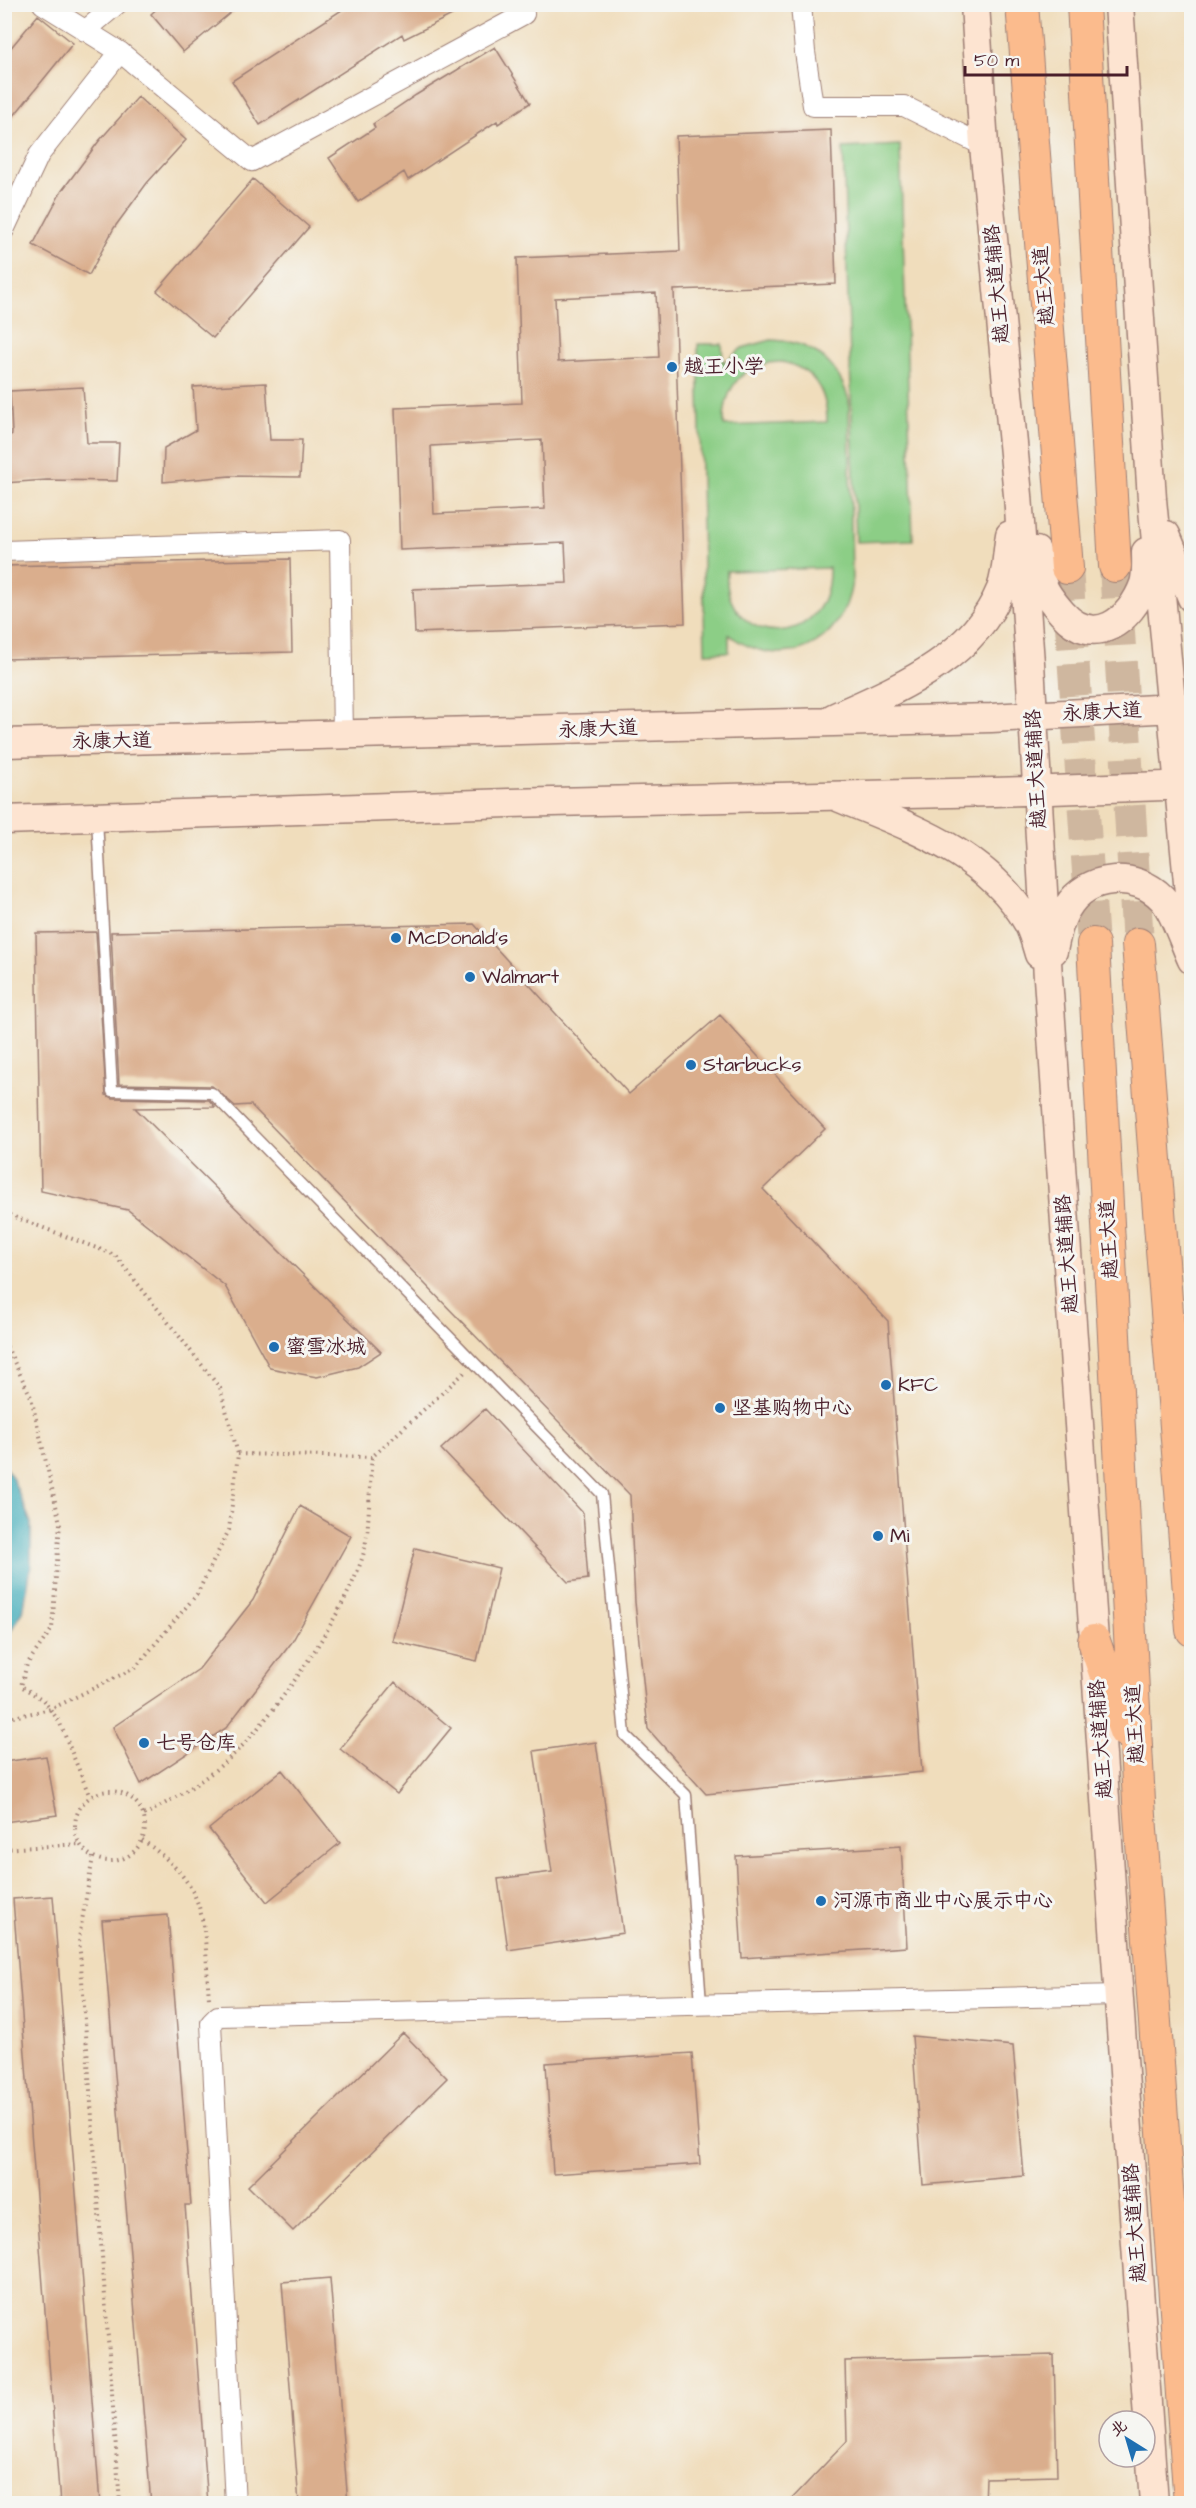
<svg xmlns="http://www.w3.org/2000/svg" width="1196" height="2508" font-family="'Architects Daughter','LXGW WenKai TC',sans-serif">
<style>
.green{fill:#8cce86;stroke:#6b7658;stroke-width:1.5;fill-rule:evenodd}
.water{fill:#3cabb9;stroke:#436572;stroke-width:1.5}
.building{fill:#daae8d;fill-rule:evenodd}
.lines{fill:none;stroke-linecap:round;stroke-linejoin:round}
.primary-tunnel{stroke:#cfb79f;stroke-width:32;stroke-dasharray:32 16;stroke-linecap:butt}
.lane-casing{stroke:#9d7e74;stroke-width:13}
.street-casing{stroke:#9d7e74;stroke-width:22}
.secondary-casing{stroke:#9d7e74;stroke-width:31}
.primary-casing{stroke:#9d7e74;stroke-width:34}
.path{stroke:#9d7e74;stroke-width:4;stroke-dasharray:1.5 4.5;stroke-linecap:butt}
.lane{stroke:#fff;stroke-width:10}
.street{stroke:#fff;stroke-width:20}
.secondary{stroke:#fde4d1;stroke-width:28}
.primary{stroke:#fbbb8d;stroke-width:32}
.poi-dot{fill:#1f6fb2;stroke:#f6f6f2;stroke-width:2}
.labels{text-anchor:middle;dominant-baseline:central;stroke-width:6;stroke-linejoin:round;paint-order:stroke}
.street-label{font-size:20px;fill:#4a1f2b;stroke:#f6f6f2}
.poi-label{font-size:20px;fill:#4a1f2b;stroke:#f6f6f2;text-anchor:start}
</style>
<rect width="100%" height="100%" fill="#f6f6f2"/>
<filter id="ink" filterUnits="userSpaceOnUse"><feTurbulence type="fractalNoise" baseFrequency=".0167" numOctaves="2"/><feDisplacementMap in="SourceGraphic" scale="12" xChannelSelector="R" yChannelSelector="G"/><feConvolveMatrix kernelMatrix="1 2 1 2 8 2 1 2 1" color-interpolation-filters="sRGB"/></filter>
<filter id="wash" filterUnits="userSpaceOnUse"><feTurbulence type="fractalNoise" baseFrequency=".008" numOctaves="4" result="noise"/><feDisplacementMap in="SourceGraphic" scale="24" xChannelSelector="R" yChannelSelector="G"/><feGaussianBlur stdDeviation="1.35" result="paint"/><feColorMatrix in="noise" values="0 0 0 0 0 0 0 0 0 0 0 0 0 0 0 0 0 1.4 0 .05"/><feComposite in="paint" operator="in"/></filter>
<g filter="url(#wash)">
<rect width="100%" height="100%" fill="#f0ddbc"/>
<path class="green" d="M 900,145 L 913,540 L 856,542 L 843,148 Z
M 771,340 C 811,341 837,361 849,400 L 852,582 C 843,646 782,674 729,635 L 729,652 L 705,653 L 698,344 L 722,344 L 723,363 L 742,348 ZM 782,362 C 814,369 827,391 827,422 L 724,426 C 723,388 743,361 782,362 ZM 829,568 C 831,654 721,648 727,571 Z"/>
<path class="water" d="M 5,1467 L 12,1477 L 31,1523 L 31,1567 L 23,1612 L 5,1640 Z"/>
<g id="blocks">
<path class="building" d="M 162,4 L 241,4 L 183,52 L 151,14 Z
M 351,4 L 474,4 L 404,39 L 402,34 L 260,125 L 232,81 Z
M 38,15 L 73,43 L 4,128 L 4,56 Z
M 495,47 L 530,103 L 498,124 L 497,121 L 408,180 L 404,172 L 358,202 L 329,158 L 375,128 L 373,124 L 416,95 Z
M 138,97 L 186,140 L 147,183 L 114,228 L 89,275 L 33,245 L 61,192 L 99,141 Z
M 831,130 L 836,284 L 674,290 L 685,623 L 415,633 L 413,589 L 567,583 L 565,543 L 400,550 L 395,408 L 522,403 L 517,258 L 680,251 L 676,136 ZM 656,293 L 659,357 L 558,362 L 555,298 ZM 542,440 L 545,509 L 434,514 L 431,446 Z
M 253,179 L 309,227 L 213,338 L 157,291 Z
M 266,383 L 270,440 L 302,440 L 300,477 L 230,476 L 163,482 L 164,448 L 196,430 L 193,387 Z
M 83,387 L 87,443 L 119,443 L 117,481 L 47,480 L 4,483 L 4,439 L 12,434 L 10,391 Z
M 290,559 L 292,652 L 4,659 L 4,566 Z
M 474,924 L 629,1094 L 720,1015 L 825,1129 L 763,1189 L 888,1321 L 922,1772 L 706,1794 L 648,1729 L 635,1602 L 630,1495 L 251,1105 L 235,1106 L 212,1086 L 119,1084 L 111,932 Z
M 96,932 L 106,1095 L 112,1098 L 209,1100 L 215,1107 L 135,1108 L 381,1352 L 358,1367 L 317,1377 L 270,1368 L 225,1286 L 128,1210 L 41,1191 L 36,933 Z
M 485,1409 L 583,1513 L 588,1579 L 568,1582 L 441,1449 Z
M 300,1506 L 351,1536 L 292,1642 L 226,1728 L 141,1784 L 113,1727 L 199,1669 L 253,1600 Z
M 415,1548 L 499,1568 L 477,1661 L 392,1641 Z
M 395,1682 L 451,1728 L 397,1794 L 340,1749 Z
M 596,1742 L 623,1933 L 508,1950 L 498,1879 L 552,1872 L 534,1751 Z
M 46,1756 L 57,1815 L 4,1822 L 4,1762 Z
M 282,1770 L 340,1843 L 267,1902 L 209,1829 Z
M 901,1846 L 907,1947 L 742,1958 L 736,1856 Z
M 53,1896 L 100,2504 L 60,2504 L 13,1899 Z
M 168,1915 L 191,2205 L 185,2205 L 208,2504 L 151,2504 L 102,1920 Z
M 403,2033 L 447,2078 L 293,2231 L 248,2186 Z
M 912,2036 L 1013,2046 L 1024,2176 L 923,2185 Z
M 692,2053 L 700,2164 L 553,2174 L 546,2063 Z
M 330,2278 L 348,2504 L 299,2504 L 282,2282 Z
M 1054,2355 L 1057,2476 L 986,2478 L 985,2504 L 787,2504 L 847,2441 L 845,2361 Z"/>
</g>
</g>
<g filter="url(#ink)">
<use href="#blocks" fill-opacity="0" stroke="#9d7e74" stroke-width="1.5"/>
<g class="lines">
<path class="primary-tunnel" d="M 1115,566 L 1138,944
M 1067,568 L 1093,944"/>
<g class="lane-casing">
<path id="lane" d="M 97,819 L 112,1091 L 212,1093 L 602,1494 L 625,1735 L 686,1795 L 701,2004"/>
</g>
<g class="street-casing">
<path id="street" d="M 43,4 L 120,52 L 252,161 L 524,14
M 801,4 L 805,52 L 813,106 L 904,106 L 984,146
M 85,31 L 117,4
M 4,230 L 39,155 L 120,52
M 4,551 L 340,540 L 343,736
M 235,2504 L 211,2023 L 218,2016 L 1119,1995"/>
</g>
<g class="secondary-casing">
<path id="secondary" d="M 975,4 L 984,146 L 1018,495 L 1030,663 L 1048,978 L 1154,2504
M 1119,4 L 1152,499 L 1192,925
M 1166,535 L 1192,598
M 1036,551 C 1038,561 1039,573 1042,583 C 1045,593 1055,605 1062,613 C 1094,649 1131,621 1144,584 C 1147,574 1146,562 1146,552
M 833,718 C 897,689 972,660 1001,589 C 1007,573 1007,552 1010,535
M 4,743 L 991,718 L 1192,707
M 840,798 C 910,827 988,853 1028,923 C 1033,932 1036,944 1039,954
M 4,820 L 509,803 L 994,792 L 1192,785
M 1053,951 C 1056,936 1059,921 1067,908 C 1087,874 1136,871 1162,898 C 1174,910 1184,943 1192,960"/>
</g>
<g class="primary-casing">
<path id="primary" d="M 1022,4 L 1067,568
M 1083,4 L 1115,566
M 1093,944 L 1139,1802 L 1190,2504
M 1138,944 L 1192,1630
M 1094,1641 L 1125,1731"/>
</g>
<path class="path" d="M 4,1213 L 115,1255 L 220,1388 L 238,1454 L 229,1530 L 197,1594 L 135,1668 L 51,1709 L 4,1719
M 4,1341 L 31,1397 L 60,1523 L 52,1629 L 27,1664 L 21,1686 L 43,1700 L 59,1721 L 90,1797
M 238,1454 L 372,1457
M75 1826a35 35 0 1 1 70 0a35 35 0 1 1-70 0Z
M 144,1815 C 176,1798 207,1779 234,1754 C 276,1714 349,1608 364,1552 C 370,1526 369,1484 372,1457 L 465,1372
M 142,1840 C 212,1888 203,1922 209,1999
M 4,1849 L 80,1844
M 93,1857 L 79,1938 L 120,2504"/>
<use href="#lane" class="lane"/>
<use href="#street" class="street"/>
<use href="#secondary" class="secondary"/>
<use href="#primary" class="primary"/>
</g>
</g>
<g class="poi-dot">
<circle cx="672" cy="367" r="6"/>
<circle cx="396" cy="938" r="6"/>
<circle cx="470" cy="977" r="6"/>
<circle cx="691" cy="1065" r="6"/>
<circle cx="274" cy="1347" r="6"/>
<circle cx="886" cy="1385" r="6"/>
<circle cx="720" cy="1408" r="6"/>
<circle cx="878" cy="1536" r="6"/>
<circle cx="144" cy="1743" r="6"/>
<circle cx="821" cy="1901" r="6"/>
</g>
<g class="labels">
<g class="street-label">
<text transform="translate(997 284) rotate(-95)">越王大道辅路</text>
<text transform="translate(1044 286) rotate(-95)">越王大道</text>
<text transform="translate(1102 712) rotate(-3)">永康大道</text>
<text transform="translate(598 729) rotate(-2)">永康大道</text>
<text transform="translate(112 741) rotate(-1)">永康大道</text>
<text transform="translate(1036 769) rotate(-93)">越王大道辅路</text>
<text transform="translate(1109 1239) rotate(-93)">越王大道</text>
<text transform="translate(1067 1254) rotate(-94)">越王大道辅路</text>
<text transform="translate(1135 1724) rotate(-93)">越王大道</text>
<text transform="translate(1101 1739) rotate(-94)">越王大道辅路</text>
<text transform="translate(1135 2223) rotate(-94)">越王大道辅路</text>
</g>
<g class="poi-label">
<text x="684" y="367">越王小学</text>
<text x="408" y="938">McDonald's</text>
<text x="482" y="977">Walmart</text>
<text x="703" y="1065">Starbucks</text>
<text x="286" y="1347">蜜雪冰城</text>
<text x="898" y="1385">KFC</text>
<text x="732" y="1408">坚基购物中心</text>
<text x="890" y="1536">Mi</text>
<text x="156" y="1743">七号仓库</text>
<text x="833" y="1901">河源市商业中心展示中心</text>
</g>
</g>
<rect width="1196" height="2508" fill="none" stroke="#f6f6f2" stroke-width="24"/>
<g transform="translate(1127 2439) rotate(323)"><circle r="28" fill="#f6f6f2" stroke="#b1a0a2" stroke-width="1.5"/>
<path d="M0-4.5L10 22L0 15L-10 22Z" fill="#1f6fb2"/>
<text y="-9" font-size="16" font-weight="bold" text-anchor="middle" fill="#4a1f2b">北</text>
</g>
<path d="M965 66v9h162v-9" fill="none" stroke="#4a1f2b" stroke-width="3"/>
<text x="974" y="66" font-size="18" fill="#4a1f2b" stroke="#f6f6f2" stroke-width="4.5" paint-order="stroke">50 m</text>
</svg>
